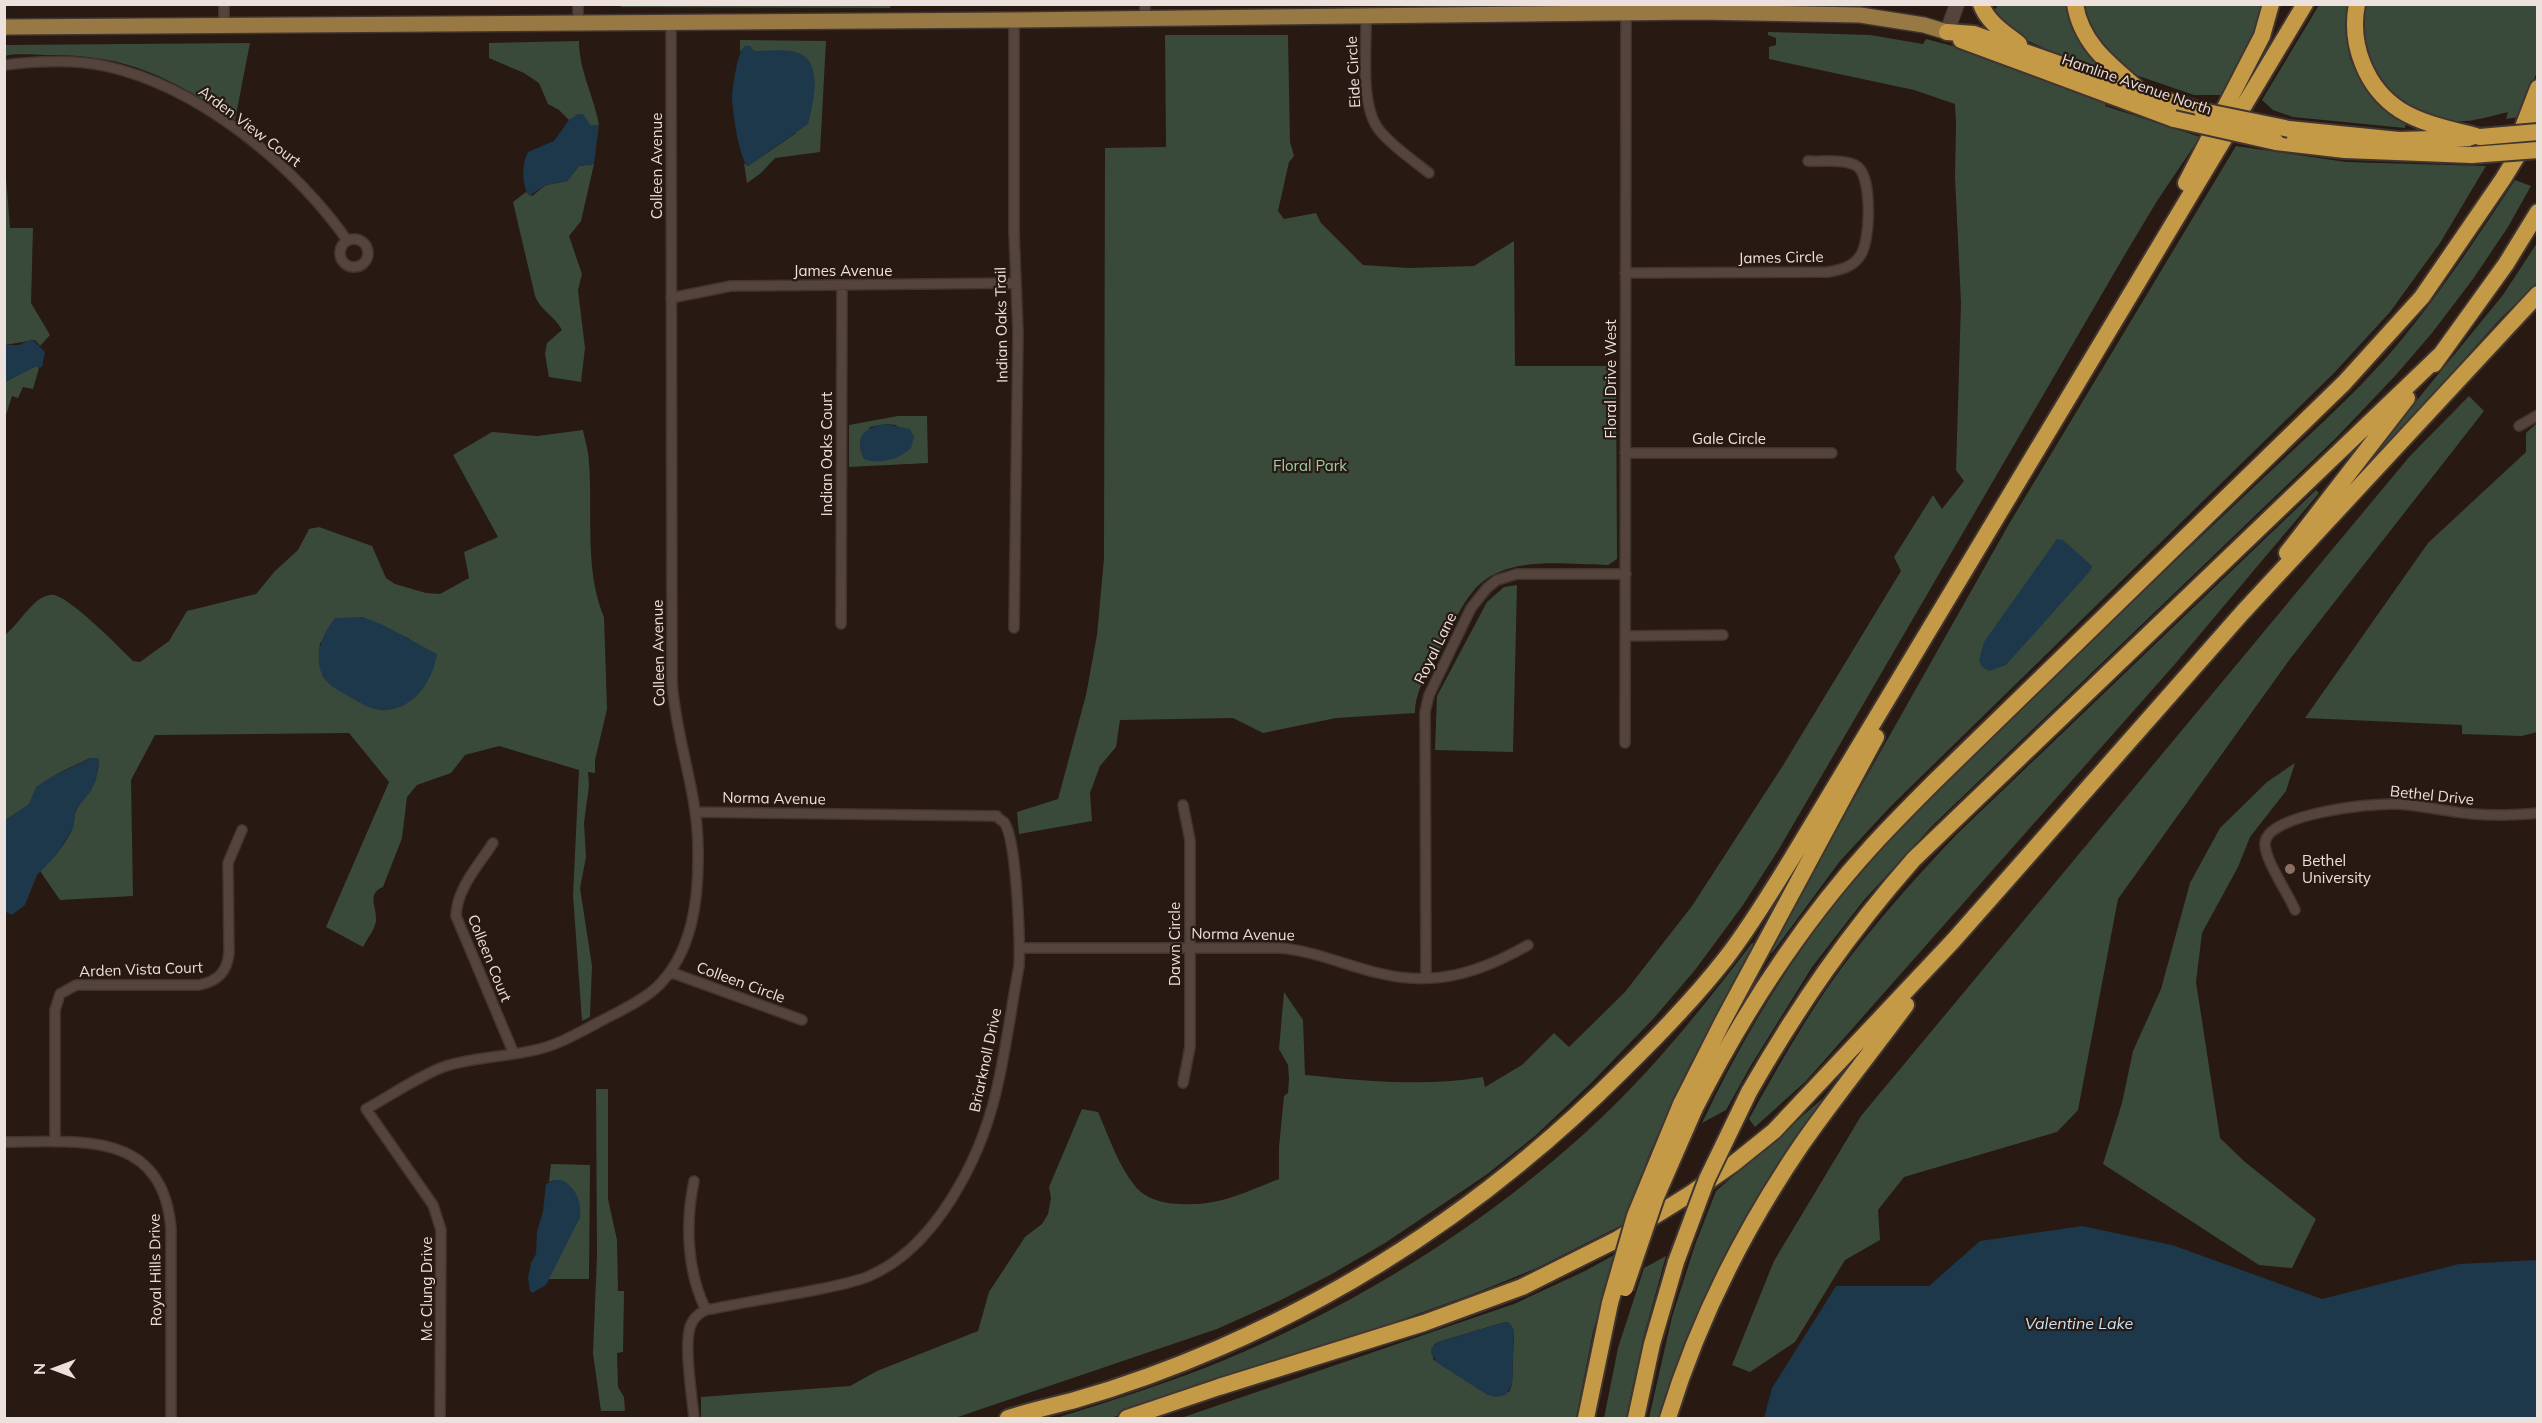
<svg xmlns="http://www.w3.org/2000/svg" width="2542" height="1423" font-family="Mulish,sans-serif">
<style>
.green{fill:#394a3b;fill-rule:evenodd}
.water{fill:#1c384a}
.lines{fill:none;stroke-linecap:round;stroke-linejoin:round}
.street-casing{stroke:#403531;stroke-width:12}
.secondary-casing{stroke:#403531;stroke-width:16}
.primary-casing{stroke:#403531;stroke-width:18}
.highway-casing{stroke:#403531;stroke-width:20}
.street{stroke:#55443c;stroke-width:9}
.secondary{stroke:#55443c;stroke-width:14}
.primary{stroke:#987843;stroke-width:15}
.highway{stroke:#c49a47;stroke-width:16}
.highway-bridge-casing{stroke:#403531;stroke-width:20;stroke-linecap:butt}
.highway-bridge{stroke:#c49a47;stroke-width:16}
.education-dot{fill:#8d6e63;stroke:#281912;stroke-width:2}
.labels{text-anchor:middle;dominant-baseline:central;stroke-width:4.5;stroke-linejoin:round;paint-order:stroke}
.street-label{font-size:15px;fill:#ece1dc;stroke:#281912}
.park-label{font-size:15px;fill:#a0cfa5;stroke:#281912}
.poi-label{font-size:15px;fill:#ece1dc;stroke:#281912;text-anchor:start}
.water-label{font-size:16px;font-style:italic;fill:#c2e2f9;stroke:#281912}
</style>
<rect width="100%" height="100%" fill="#281912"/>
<path class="green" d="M 621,5 L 891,4 L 891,5 L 890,8 L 621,7 Z
M 1996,5 L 2068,5 L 2103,69 L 2099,72 L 2012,34 L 1992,10 L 1997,8 Z
M 2081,5 L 2264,5 L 2260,23 L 2224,95 L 2194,95 L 2130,73 L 2092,36 Z
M 2319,5 L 2349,5 L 2346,26 L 2350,59 L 2406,121 L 2405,128 L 2293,117 L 2273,110 L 2262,100 Z
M 2362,5 L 2537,5 L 2537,72 L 2518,117 L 2506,119 L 2508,112 C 2490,116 2471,123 2453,121 C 2392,115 2354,65 2362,5 Z
M 1768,32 L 1870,35 L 1923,44 L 1926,39 L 1960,48 L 2106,103 L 2105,106 L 2200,137 L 2157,201 L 2124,256 L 1779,849 L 1743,905 L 1695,970 L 1654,1018 L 1592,1082 L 1535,1136 L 1486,1175 L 1385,1243 L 1330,1275 L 1279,1301 L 1217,1329 L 955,1418 L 701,1418 L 701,1397 L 850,1386 L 877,1371 L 978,1331 L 989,1292 L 1025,1237 L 1042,1224 L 1048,1214 L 1051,1198 L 1049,1187 L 1082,1109 L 1098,1112 C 1109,1137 1118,1165 1135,1186 C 1151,1207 1190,1206 1213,1202 C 1235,1198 1258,1187 1279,1179 L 1279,1147 L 1284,1096 L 1288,1093 L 1289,1079 L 1288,1065 L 1279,1049 L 1284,992 L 1303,1020 L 1305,1075 C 1365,1081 1423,1087 1483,1077 L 1485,1087 L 1522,1065 L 1554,1033 L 1569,1047 L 1625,992 L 1692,906 L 1782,767 L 1901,571 L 1894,557 L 1933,495 L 1942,509 L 1964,481 L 1956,470 L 1961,303 L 1955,177 L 1956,125 L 1955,104 L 1914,90 L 1769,59 L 1769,47 L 1776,45 L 1776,38 L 1768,35 Z
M 1165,35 L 1288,35 L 1290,142 L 1294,156 L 1289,162 L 1278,211 L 1284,219 L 1316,213 L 1321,223 L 1363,265 L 1408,268 L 1474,266 L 1514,241 L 1515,366 L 1616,366 L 1617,559 L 1608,565 C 1564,565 1501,553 1471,594 C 1459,609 1451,629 1442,646 C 1431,666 1415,689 1415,713 L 1336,718 L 1263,733 L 1233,718 L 1120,720 L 1116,747 L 1100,766 L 1090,793 L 1092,821 L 1019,834 L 1017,812 L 1058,799 L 1086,695 L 1097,635 L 1104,558 L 1105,148 L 1166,147 Z
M 740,40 L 826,41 L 820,152 L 775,158 L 761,173 L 747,183 L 744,163 L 748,166 L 796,133 L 777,51 L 753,51 L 750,46 L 745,46 L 740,52 Z
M 579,41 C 579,71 594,96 599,125 L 590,125 L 582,114 L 569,120 L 559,110 L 548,104 L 539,83 L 524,73 L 489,58 L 489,43 Z
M 250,43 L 235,120 C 169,77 127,54 46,55 C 33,55 17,53 5,56 L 5,45 Z
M 2236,146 L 2346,162 L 2486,166 L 2440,243 L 2390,312 L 2334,373 L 1890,807 L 1840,861 L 1772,953 L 1768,951 L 2009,524 Z
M 4,152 L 10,228 L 33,228 L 31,303 L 50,335 L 40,346 L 35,340 L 5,345 Z
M 594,164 L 581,221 L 569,236 L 582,274 L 578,290 L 585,348 L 581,382 L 549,377 L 545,354 L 547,343 L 562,330 C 555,316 541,311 535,296 L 513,202 L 526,192 L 532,196 L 546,185 L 567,181 L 579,166 Z
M 2515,180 L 2531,186 L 2508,227 L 2473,279 L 2432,333 L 2395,376 L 2336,438 L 1933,825 L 1864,900 L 1812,967 L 1750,1067 L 1726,1110 L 1702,1123 C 1737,1049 1778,979 1828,913 C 1876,850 1934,794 1991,738 C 2073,657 2157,578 2241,499 C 2292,450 2353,398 2398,344 C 2441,292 2478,236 2515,180 Z
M 2537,243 L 2537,283 L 2501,318 L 2371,463 L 2368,460 L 2503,295 Z
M 36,366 L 39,368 L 33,389 L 23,387 L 18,398 L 12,396 L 5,418 L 5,382 Z
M 2469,396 L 2484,411 L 2290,659 L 2118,899 L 2078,1110 L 2057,1132 L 1904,1177 L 1878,1210 L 1880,1240 L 1845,1260 L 1795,1342 L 1750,1372 L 1732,1365 L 1774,1261 L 1861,1116 L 2410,456 Z
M 898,416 L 927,416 L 928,463 L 849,467 L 849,425 ZM 886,424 L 896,425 L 911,448 L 893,459 L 864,459 L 860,447 L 870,427 Z
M 2537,423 L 2537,732 L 2522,736 L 2462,734 L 2462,725 L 2305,718 L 2428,543 L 2526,452 L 2526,433 Z
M 583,430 C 585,441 589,452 589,463 C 593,513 584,569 604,617 L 607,709 L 595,760 L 595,773 L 588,772 L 589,786 L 584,823 L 586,857 L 580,888 L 592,966 L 590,1017 L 582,1021 L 573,895 L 579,770 L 499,746 L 465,755 L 451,773 L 417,785 L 407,797 L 402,838 L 383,887 C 366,894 377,906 376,921 C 375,929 367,939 363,947 L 326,927 L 389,782 L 349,733 L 155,735 L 131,780 L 133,896 L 60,900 L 40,871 C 53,859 64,846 72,830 C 75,823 73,814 78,807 C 88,792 98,781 99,761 L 97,758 L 90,758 C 69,769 36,779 30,804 L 7,819 L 5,827 L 5,635 C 17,625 25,611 37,601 C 41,598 49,594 54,595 C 72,599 118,646 133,661 L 140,662 L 169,641 L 187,611 L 256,594 L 275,571 L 298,550 L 309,529 L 319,527 L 372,546 L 386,578 L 395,584 L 426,593 L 440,594 L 469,578 L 464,552 L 498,537 L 453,455 L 492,432 L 537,436 ZM 362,617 L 410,639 L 323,677 L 319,656 L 320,643 Z
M 2316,490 L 2319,493 L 2175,664 L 1806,1081 L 1755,1127 L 1749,1119 C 1777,1068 1806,1017 1840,970 C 1876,922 1916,877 1957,834 Z
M 1517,585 L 1513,752 L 1435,750 L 1437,696 L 1487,602 L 1504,587 Z
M 2295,763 L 2286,791 L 2250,837 L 2238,867 L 2202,933 L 2196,982 L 2220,1138 L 2245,1162 L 2316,1219 L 2292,1268 L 2259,1265 L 2103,1164 L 2122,1103 L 2133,1051 L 2161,989 L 2190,883 L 2220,828 L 2267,782 Z
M 1752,943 L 1759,946 L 1690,1064 L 1649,1155 L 1624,1224 L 1537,1268 L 1473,1294 L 1362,1334 L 1111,1418 L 1056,1418 C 1114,1400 1171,1382 1227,1359 C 1357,1304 1480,1228 1585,1133 C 1648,1076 1701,1010 1752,943 Z
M 596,1089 L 608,1089 L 608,1199 L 617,1240 L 618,1291 L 624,1291 L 623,1352 L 617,1353 L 618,1387 L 624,1397 L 625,1411 L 601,1411 L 593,1353 L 597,1256 Z
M 1822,1099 L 1822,1102 C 1801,1134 1778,1165 1758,1197 C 1716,1267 1685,1341 1659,1418 L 1649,1418 L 1672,1317 L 1695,1245 L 1716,1191 Z
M 551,1164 L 590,1165 L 589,1279 L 548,1279 L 580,1217 L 555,1180 L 549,1182 Z
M 1614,1255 L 1593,1332 L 1576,1418 L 1181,1418 L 1514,1304 L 1585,1271 ZM 1505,1322 L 1509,1323 L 1514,1330 L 1512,1384 L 1509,1392 L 1488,1395 L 1433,1359 L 1434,1345 L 1438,1342 Z
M 1666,1256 L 1643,1339 L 1626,1418 L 1604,1418 L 1618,1348 L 1644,1268 Z"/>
<path class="water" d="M 745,46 L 750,46 L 754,51 C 767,51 788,48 801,54 C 823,65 813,105 808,124 L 748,166 C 739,159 732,110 732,97 C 733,85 737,53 745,46 Z
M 578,114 L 583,114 L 590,125 L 599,125 L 594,164 L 579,166 L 567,181 L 546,185 L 529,196 C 521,184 522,164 528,152 L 554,141 L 569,120 Z
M 32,339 L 45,352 L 42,367 L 39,368 L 36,366 L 5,382 L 5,345 L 19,345 Z
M 885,424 L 910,429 L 914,437 L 911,448 C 900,459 879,465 864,459 C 854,436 864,428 885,424 Z
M 2057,539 L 2063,540 L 2092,566 L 2090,571 L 2006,665 L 1989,671 L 1982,667 L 1979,660 L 1984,642 Z
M 362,617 L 381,624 L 437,654 C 433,681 412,713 380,710 C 369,709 359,702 350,697 C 342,692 330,687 324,678 C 312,658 322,634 335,618 Z
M 91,758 L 97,758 L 99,761 L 96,780 L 91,791 L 76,809 L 73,828 L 57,854 L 37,875 L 25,905 L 12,915 L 6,912 L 4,827 L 7,819 L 29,804 L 36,787 L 53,776 Z
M 555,1180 L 562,1180 C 576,1188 582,1202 580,1217 L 546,1285 L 532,1293 L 530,1291 L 528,1278 L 531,1263 L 536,1254 L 537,1232 L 543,1211 L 546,1184 Z
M 2082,1226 L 2172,1245 L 2322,1299 L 2459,1264 L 2537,1260 L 2537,1418 L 1764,1418 L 1772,1388 L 1836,1286 L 1929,1286 L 1980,1241 Z
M 1505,1322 L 1509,1323 L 1514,1330 L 1512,1384 L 1506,1395 L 1496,1397 L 1488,1395 L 1439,1364 L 1431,1354 L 1431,1349 L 1438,1342 Z"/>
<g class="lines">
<g class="street-casing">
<path id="street" d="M 224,4 L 224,25
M 1145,4 L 1145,19
M 1366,17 C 1367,48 1359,106 1380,131 C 1393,147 1413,160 1429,173
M 1014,20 L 1014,232 L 1018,333 L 1014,628
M 578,23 L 578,4
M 4,65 C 37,61 73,59 105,66 C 198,86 293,164 347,240
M340 253a14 14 0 1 1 28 0a14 14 0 1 1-28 0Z
M 1625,273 L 1828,272 C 1840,270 1853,267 1860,256 C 1871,241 1872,179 1858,167 C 1846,158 1823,162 1808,161
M 671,298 L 731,286 L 1016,283
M 2519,426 L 2538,415
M 1625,453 L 1832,453
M 841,624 L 842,285
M 1625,636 L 1723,635
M 1625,743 L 1626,15
M 493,843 C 478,866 457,888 456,916 L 514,1054
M 2295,910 C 2288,893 2264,859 2265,843 C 2267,814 2371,803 2396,804 C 2421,805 2447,812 2473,814 C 2494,816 2516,815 2538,813
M 1020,948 L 1280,948 C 1314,951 1345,965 1378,973 C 1434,987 1480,973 1528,945
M 670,972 L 802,1020
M 1426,978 L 1425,712 L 1429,695 L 1471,608 L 1487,588 L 1497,580 L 1517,574 L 1626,574
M 1183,1083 L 1190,1047 L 1190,840 L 1183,805
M 4,1142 C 79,1142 163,1129 171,1229 L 171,1418
M 55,1142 L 55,1010 L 60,994 L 76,985 L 199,985 C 218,981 227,972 229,953 L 228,863 L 242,830
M 694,1181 C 685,1223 687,1272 706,1310
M 440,1418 L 441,1230 L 433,1205 L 366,1109 C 392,1095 418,1076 446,1066 C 474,1057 506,1057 535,1050 C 559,1045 580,1032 601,1021 C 620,1011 640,1002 656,988 C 693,953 699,898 698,849 C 698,793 676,739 672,683 L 671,22
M 694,1418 C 692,1395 684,1348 690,1327 C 693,1318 698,1314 706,1310 C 738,1304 769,1298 800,1293 C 823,1288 846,1285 867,1277 C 935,1249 980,1160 996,1092 C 1006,1051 1011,1008 1019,966 C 1020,942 1017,840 1004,822 C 1003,822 997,817 997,816 L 695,812"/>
</g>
<g class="secondary-casing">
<path id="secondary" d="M 1947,32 L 1957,4"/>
</g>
<g class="primary-casing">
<path id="primary" d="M 4,27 L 1014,20 L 1698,12 L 1860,15 L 1924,25 L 1947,32"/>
</g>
<g class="highway-casing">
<path id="highway" d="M 1981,4 C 1987,22 2005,33 2019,44
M 2075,4 C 2081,43 2109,64 2137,88
M 2357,4 C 2349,44 2366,88 2400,110 C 2424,125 2454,130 2480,137
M 1947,32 L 1974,34 L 2144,94 L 2202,111
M 1961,40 L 2174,119
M 2289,129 L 2399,140 L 2470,138
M 2518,140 L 2538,88
M 2276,142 L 2345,150 L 2472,155
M 2186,183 L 2262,36 L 2271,4
M 2434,364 L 2506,264 L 2538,212
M 2287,553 L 2407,398
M 1749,1092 C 1799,1005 1848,934 1914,859 L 2440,355
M 1681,1104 L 1723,1021 L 1876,737
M 1694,1110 C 1742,1015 1800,925 1872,846 C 1892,824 1914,802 1935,781 L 2344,383 L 2422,297 L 2503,179 L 2538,122
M 1008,1418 C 1030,1411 1052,1406 1075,1400 C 1124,1386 1173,1368 1219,1348 C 1371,1282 1505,1188 1622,1071 C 1658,1036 1695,998 1726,958 C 1750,927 1771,892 1792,858 L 2305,4
M 1127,1418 L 1219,1387 L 1424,1323 L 1522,1287 L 1616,1240 L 1690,1194 L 1733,1164 L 1774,1131 L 1953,941 L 2243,612 L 2538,294
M 1586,1418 L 1610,1303
M 1636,1418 L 1652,1344 L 1676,1262
M 1668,1418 C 1698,1320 1744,1229 1802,1144 C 1835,1097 1872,1051 1906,1005"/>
</g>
<use href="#street" class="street"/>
<use href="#secondary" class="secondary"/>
<use href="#primary" class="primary"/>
<use href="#highway" class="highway"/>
<g class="highway-bridge-casing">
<path id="highway-bridge" d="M 2202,111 L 2289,129
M 2174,119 L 2276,142
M 2480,137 L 2538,132
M 2472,155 L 2538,150
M 1676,1262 L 1707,1179 L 1749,1092
M 1625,1288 L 1656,1197 L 1694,1110
M 1610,1303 L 1635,1216 L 1681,1104"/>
</g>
<use href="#highway-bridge" class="highway-bridge"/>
</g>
<circle class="education-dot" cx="2290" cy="869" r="6"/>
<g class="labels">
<g class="street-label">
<text transform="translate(1353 72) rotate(-93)">Eide Circle</text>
<text transform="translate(2137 84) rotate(19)">Hamline Avenue North</text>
<text transform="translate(250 126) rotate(37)">Arden View Court</text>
<text transform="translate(656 166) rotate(-90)">Colleen Avenue</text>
<text transform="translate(1781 257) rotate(-1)">James Circle</text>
<text x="843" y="270">James Avenue</text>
<text transform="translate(1001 325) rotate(-91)">Indian Oaks Trail</text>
<text transform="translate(1610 379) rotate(-90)">Floral Drive West</text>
<text x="1729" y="438">Gale Circle</text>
<text transform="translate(826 454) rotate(-90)">Indian Oaks Court</text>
<text transform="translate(1435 648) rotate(-64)">Royal Lane</text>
<text transform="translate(658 653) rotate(-91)">Colleen Avenue</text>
<text transform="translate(2432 795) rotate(6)">Bethel Drive</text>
<text transform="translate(774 798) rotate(1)">Norma Avenue</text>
<text transform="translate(1243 934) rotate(1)">Norma Avenue</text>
<text transform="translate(1174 944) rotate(-90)">Dawn Circle</text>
<text transform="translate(490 958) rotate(68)">Colleen Court</text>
<text transform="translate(141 969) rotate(-2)">Arden Vista Court</text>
<text transform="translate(741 982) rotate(20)">Colleen Circle</text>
<text transform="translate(985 1060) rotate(-78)">Briarknoll Drive</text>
<text transform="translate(155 1270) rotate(-91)">Royal Hills Drive</text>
<text transform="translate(426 1289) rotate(-90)">Mc Clung Drive</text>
</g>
<g class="park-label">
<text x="1310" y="465">Floral Park</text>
</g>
<g class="poi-label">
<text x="2302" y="860">Bethel<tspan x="2302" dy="17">University</tspan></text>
</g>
<g class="water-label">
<text x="2079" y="1323">Valentine Lake</text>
</g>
</g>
<rect width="2542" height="1423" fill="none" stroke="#ece1dc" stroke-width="12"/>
<g transform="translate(54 1369) rotate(270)" stroke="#281912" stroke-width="4.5" paint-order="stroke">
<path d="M0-4.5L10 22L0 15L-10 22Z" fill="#ece1dc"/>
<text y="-9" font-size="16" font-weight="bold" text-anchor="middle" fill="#ece1dc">N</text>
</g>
</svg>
